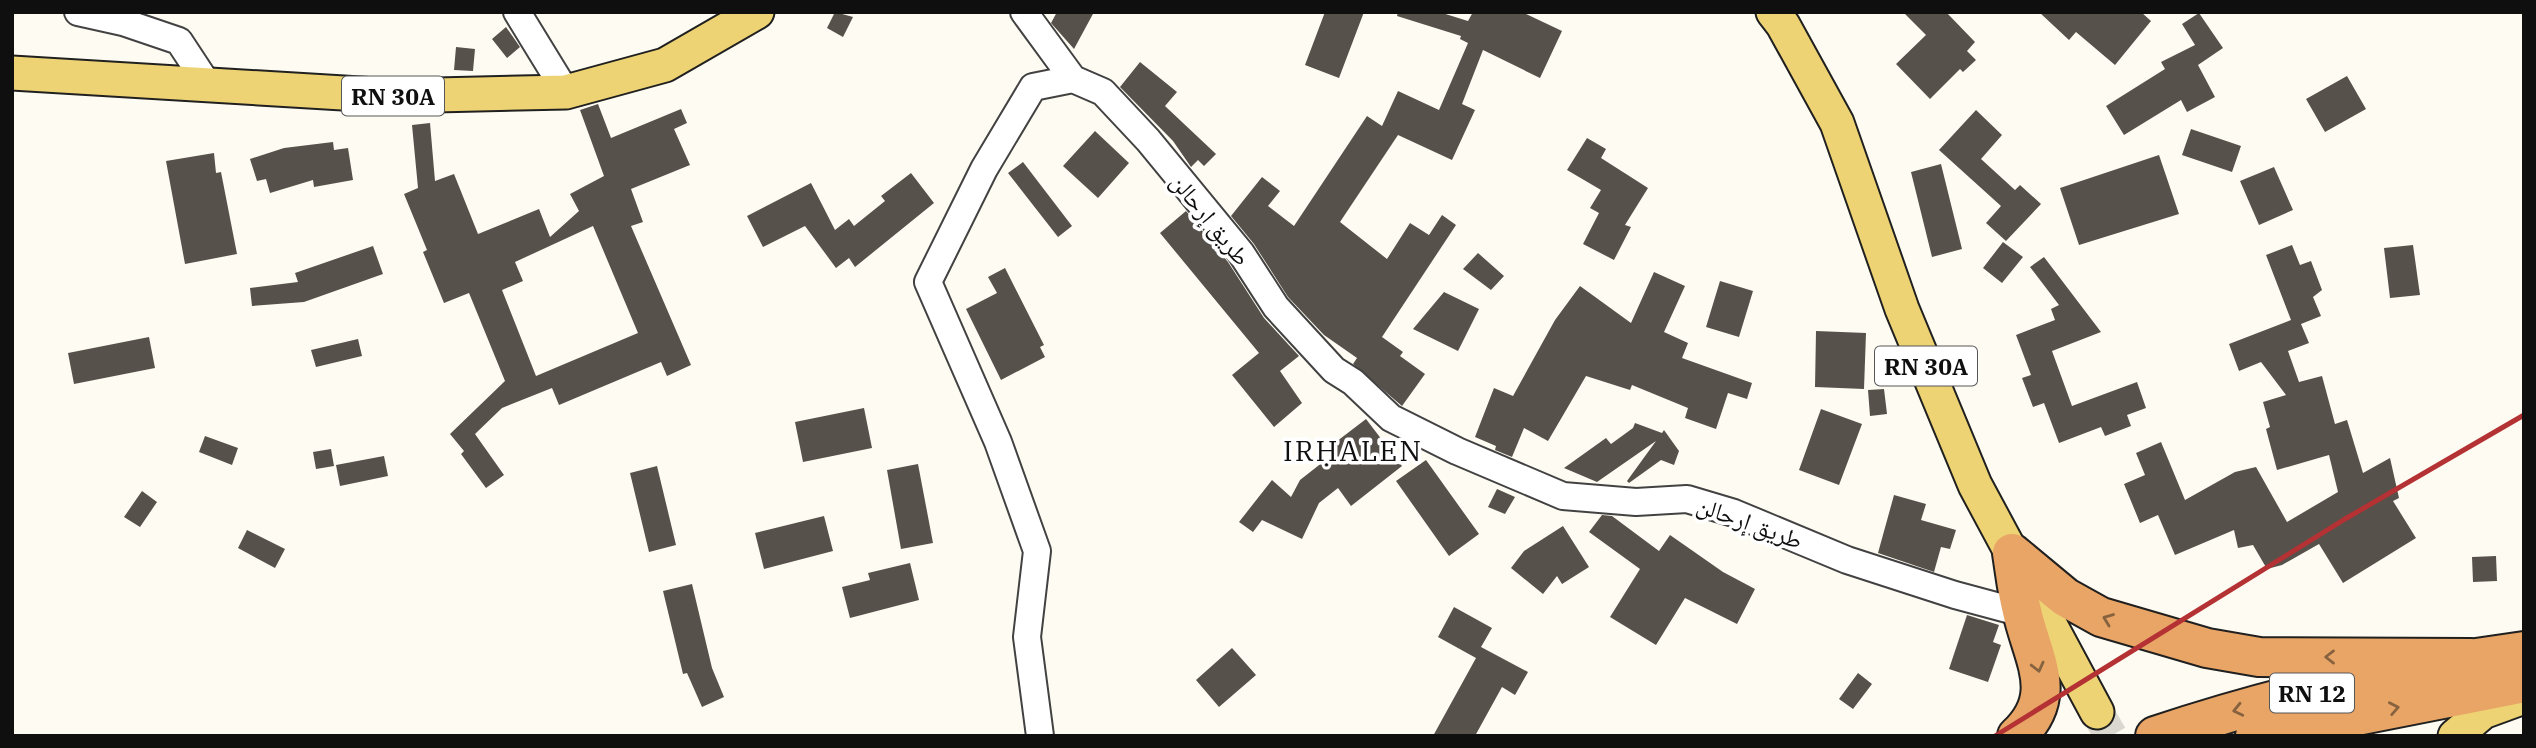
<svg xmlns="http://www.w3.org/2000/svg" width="2536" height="748" font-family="'IBM Plex Serif','Noto Naskh Arabic',serif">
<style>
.building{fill:#57514c;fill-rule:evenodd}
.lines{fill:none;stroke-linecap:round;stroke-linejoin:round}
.major-tunnel{stroke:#dad8d0;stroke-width:33;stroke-dasharray:33 17;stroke-linecap:butt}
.minor-casing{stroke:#424242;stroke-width:30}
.major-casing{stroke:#202020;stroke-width:37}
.highway-casing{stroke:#202020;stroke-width:42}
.minor{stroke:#fff;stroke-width:26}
.major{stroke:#edd373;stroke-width:33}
.highway{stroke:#e8a566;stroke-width:38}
.rail{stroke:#b43234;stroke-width:5}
.oneway{stroke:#86623f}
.labels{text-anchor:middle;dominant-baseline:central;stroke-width:7;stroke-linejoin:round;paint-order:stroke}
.shield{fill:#fff;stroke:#575757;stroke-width:2}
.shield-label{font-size:23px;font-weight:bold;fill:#0f0f0f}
.street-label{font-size:24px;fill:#0f0f0f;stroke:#fff}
.quarter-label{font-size:28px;letter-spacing:2px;fill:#0f0f0f;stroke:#fff}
</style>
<rect width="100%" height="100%" fill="#fefcf2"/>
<path class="building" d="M 835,12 L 853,17 L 843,37 L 827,28 Z
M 1057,12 L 1094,12 L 1074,49 L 1051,23 Z
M 1325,12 L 1364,12 L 1339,78 L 1305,65 Z
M 1398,12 L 1439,12 L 1468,21 L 1473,12 L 1522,12 L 1562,31 L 1540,78 L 1483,50 L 1462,104 L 1475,110 L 1452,160 L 1398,135 L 1340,222 L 1387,259 L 1410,223 L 1429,235 L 1442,215 L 1456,225 L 1382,337 L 1403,352 L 1400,356 L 1425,374 L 1402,406 L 1353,364 L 1357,358 L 1324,335 L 1288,297 L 1254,244 L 1231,216 L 1262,177 L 1280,191 L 1268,206 L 1294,226 L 1367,116 L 1382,126 L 1398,91 L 1439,110 L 1468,43 L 1460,39 L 1461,36 L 1397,16 Z
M 1903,12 L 1946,12 L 1975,42 L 1967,51 L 1976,60 L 1963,72 L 1960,69 L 1930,99 L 1896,64 L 1926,35 Z
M 2039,12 L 2141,12 L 2151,21 L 2115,65 L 2076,32 L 2069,40 Z
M 2199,13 L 2223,48 L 2198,65 L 2215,97 L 2187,112 L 2181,100 L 2124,135 L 2106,106 L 2165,69 L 2161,62 L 2195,45 L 2182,24 Z
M 506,27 L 520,47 L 507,58 L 492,39 Z
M 456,47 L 475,49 L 473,71 L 454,70 Z
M 1140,62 L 1177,92 L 1165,106 L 1216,154 L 1204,166 L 1198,160 L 1191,167 L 1173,141 L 1120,87 Z
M 2347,76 L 2366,109 L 2325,132 L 2306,99 Z
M 598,104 L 611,138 L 681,109 L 687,123 L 674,129 L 690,165 L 631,189 L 643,222 L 631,226 L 691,365 L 667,376 L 661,362 L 559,405 L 552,388 L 502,408 L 475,434 L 504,475 L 486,488 L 461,454 L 464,451 L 450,434 L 505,381 L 469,293 L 444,303 L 423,252 L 427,250 L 404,194 L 418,188 L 412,125 L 430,123 L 435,181 L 454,174 L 478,234 L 539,209 L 550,237 L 579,211 L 570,194 L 604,176 L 580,110 ZM 593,226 L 638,333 L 536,376 L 502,290 L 523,281 L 515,262 Z
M 1976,110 L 2002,135 L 1981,159 L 2015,190 L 2020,185 L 2041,204 L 2006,241 L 1986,223 L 2001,206 L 1939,150 Z
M 2191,129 L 2241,146 L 2232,172 L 2182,155 Z
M 1095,131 L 1129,163 L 1098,198 L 1063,166 Z
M 1587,138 L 1606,149 L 1601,158 L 1648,188 L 1625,225 L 1631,227 L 1614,260 L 1583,244 L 1599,213 L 1590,208 L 1601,190 L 1567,170 Z
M 333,142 L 334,150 L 348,148 L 353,180 L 314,187 L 313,180 L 270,193 L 266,179 L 257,181 L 250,159 L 284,148 Z
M 214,153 L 216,173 L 221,172 L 237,254 L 185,264 L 166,161 Z
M 2159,155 L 2179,214 L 2079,245 L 2060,188 Z
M 1023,162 L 1072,226 L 1058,237 L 1008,173 Z
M 1941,164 L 1962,249 L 1932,257 L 1911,172 Z
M 2274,167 L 2293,210 L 2259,225 L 2240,181 Z
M 911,173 L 934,203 L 855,267 L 849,258 L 836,268 L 805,226 L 763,247 L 747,216 L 811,183 L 835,230 L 849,219 L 854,226 L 885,201 L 881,196 Z
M 1186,211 L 1228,262 L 1264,318 L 1299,356 L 1280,371 L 1302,403 L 1274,427 L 1232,375 L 1259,353 L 1160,233 Z
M 2003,242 L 2023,257 L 2002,283 L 1983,268 Z
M 2292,245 L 2300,265 L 2311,261 L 2322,290 L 2313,297 L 2321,316 L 2301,324 L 2309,343 L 2288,351 L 2299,382 L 2322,376 L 2335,424 L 2347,420 L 2363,473 L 2390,458 L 2399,498 L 2393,501 L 2416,538 L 2343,583 L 2319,544 L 2282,565 L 2267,569 L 2253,545 L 2238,548 L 2234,530 L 2175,555 L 2158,515 L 2140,523 L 2124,484 L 2145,475 L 2136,453 L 2161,442 L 2185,500 L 2235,472 L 2256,467 L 2287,522 L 2338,492 L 2329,455 L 2277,470 L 2266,429 L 2270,427 L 2263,402 L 2286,395 L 2261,362 L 2239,371 L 2229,344 L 2291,320 L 2266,255 Z
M 2413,245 L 2420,295 L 2390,298 L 2384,248 Z
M 373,246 L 383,274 L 304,302 L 252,306 L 250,288 L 298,282 L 295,273 Z
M 1478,253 L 1504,276 L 1491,290 L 1463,269 Z
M 2044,257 L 2101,332 L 2052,351 L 2072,406 L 2137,382 L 2146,408 L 2127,415 L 2131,426 L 2105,436 L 2101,427 L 2059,443 L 2044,403 L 2033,407 L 2022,378 L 2031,375 L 2016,335 L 2055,320 L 2051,309 L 2059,305 L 2030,267 Z
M 1005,268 L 1044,345 L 1040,347 L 1045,357 L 1001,380 L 966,309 L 997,293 L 988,277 Z
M 1654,272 L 1685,286 L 1664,332 L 1688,343 L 1682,358 L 1752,383 L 1747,399 L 1728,393 L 1716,429 L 1685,418 L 1688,408 L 1632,385 L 1630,390 L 1586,376 L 1548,441 L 1524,428 L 1512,457 L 1495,450 L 1496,446 L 1475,437 L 1494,388 L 1513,396 L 1555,320 L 1580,286 L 1631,323 Z
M 1720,281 L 1753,291 L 1739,337 L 1706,327 Z
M 1444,292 L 1479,309 L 1458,351 L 1413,329 Z
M 1816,331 L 1866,333 L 1864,389 L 1815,387 Z
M 149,337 L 155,368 L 74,384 L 68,353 Z
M 358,339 L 362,356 L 316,367 L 311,350 Z
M 1884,389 L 1887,414 L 1870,416 L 1868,390 Z
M 864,408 L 872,448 L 803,462 L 795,422 Z
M 1821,409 L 1862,424 L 1839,485 L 1799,470 Z
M 1366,419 L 1402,466 L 1351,506 L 1338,488 L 1319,503 L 1302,539 L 1262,520 L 1253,532 L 1239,522 L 1272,480 L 1291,497 L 1300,480 L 1337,451 L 1332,445 Z
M 1635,423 L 1662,433 L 1664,430 L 1679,451 L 1674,465 L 1661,460 L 1629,483 L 1627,481 L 1656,441 L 1597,482 L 1564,468 L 1606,438 L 1611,444 L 1633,428 Z
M 205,436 L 238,448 L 232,465 L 199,452 Z
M 331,449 L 334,466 L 316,469 L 313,452 Z
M 384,456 L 388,476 L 340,486 L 336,465 Z
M 1426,460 L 1479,534 L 1449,556 L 1396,481 Z
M 918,464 L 933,543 L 901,549 L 887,470 Z
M 657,466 L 676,545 L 649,552 L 630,473 Z
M 1497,489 L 1515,497 L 1505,514 L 1488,507 Z
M 142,491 L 157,502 L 140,527 L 124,517 Z
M 1894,495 L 1926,504 L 1921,520 L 1956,530 L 1950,549 L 1941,547 L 1934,572 L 1878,553 Z
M 1602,515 L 1612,516 L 1659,551 L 1670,535 L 1723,572 L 1755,589 L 1737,624 L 1685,598 L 1656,645 L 1610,617 L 1640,569 L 1589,532 Z
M 824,516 L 833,551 L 764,569 L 755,533 Z
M 1563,526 L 1589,567 L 1562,584 L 1557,576 L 1543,594 L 1511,568 L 1524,551 Z
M 247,530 L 285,549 L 275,568 L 238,548 Z
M 2496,556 L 2497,581 L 2473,582 L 2472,557 Z
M 910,563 L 919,600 L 850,618 L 842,587 L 870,580 L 868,573 Z
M 692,584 L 712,668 L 724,697 L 702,707 L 687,673 L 683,674 L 663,591 Z
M 1454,607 L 1492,628 L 1481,647 L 1528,672 L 1515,695 L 1502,687 L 1475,736 L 1433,736 L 1476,658 L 1438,637 Z
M 1967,615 L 1999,625 L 1993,642 L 2001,645 L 1988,682 L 1949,669 Z
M 1232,648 L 1256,675 L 1219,707 L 1196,680 Z
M 1858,673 L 1872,684 L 1853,709 L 1839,699 Z"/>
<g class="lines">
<path class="major-tunnel" d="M 2097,712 L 2111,736"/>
<g class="minor-casing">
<path id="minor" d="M 78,12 L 123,22 L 179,41 L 206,82
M 517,12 L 566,92
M 1024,12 L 1073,79
M 1040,736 L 1027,637 L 1037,551 L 998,442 L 928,282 L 984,169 L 1033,87 L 1073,79 L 1103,92 L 1148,140 L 1241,253 L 1276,307 L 1334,370 L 1353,382 L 1391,418 L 1457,451 L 1563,496 L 1636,502 L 1687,499 L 1734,513 L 1847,560 L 1955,595 L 2022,613"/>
</g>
<g class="major-casing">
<path id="major" d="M 1773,12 L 1783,25 L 1837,123 L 1902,309 L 1975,485 L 2097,712
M 12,73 L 393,96 L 566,92 L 665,65 L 757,12
M 2455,736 L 2483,712 L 2524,697"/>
</g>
<g class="highway-casing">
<path id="highway" d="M 2012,553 L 2065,597 L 2101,617 L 2207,648 L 2259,657 L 2472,658
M 2012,553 C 2015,572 2017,592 2022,611 C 2032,658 2061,695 2017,736
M 2155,736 C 2272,697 2401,667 2524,651
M 2255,736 L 2524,683"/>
</g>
<use href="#minor" class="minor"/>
<use href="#major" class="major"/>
<use href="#highway" class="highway"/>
<path class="rail" d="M 1995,736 L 2345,519 L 2524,415"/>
</g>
<defs><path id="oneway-chevron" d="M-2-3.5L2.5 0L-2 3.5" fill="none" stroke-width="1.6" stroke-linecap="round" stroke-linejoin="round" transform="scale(1.75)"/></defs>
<g class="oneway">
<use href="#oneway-chevron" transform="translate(2108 619) rotate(-159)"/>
<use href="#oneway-chevron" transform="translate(2330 657) rotate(-180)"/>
<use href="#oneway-chevron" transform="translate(2038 667) rotate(76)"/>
<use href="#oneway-chevron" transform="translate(2394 708) rotate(-11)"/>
<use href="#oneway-chevron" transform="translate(2238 710) rotate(167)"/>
</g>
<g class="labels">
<g class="shield">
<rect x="342" y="76.5" width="102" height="39" rx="5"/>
<rect x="1875" y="346.5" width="102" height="39" rx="5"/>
<rect x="2270" y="673.5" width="84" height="39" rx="5"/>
</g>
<g class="shield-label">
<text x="393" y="96">RN 30A</text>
<text x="1926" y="366">RN 30A</text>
<text x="2312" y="693">RN 12</text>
</g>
<g class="street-label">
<text transform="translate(1211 219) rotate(51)">طريق إرحالن</text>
<text transform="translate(1750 522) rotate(20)">طريق إرحالن</text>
</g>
<g class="quarter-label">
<text x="1353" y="450">IRḤALEN</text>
</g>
</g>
<rect width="2536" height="748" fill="none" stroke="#0f0f0f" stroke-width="28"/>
</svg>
